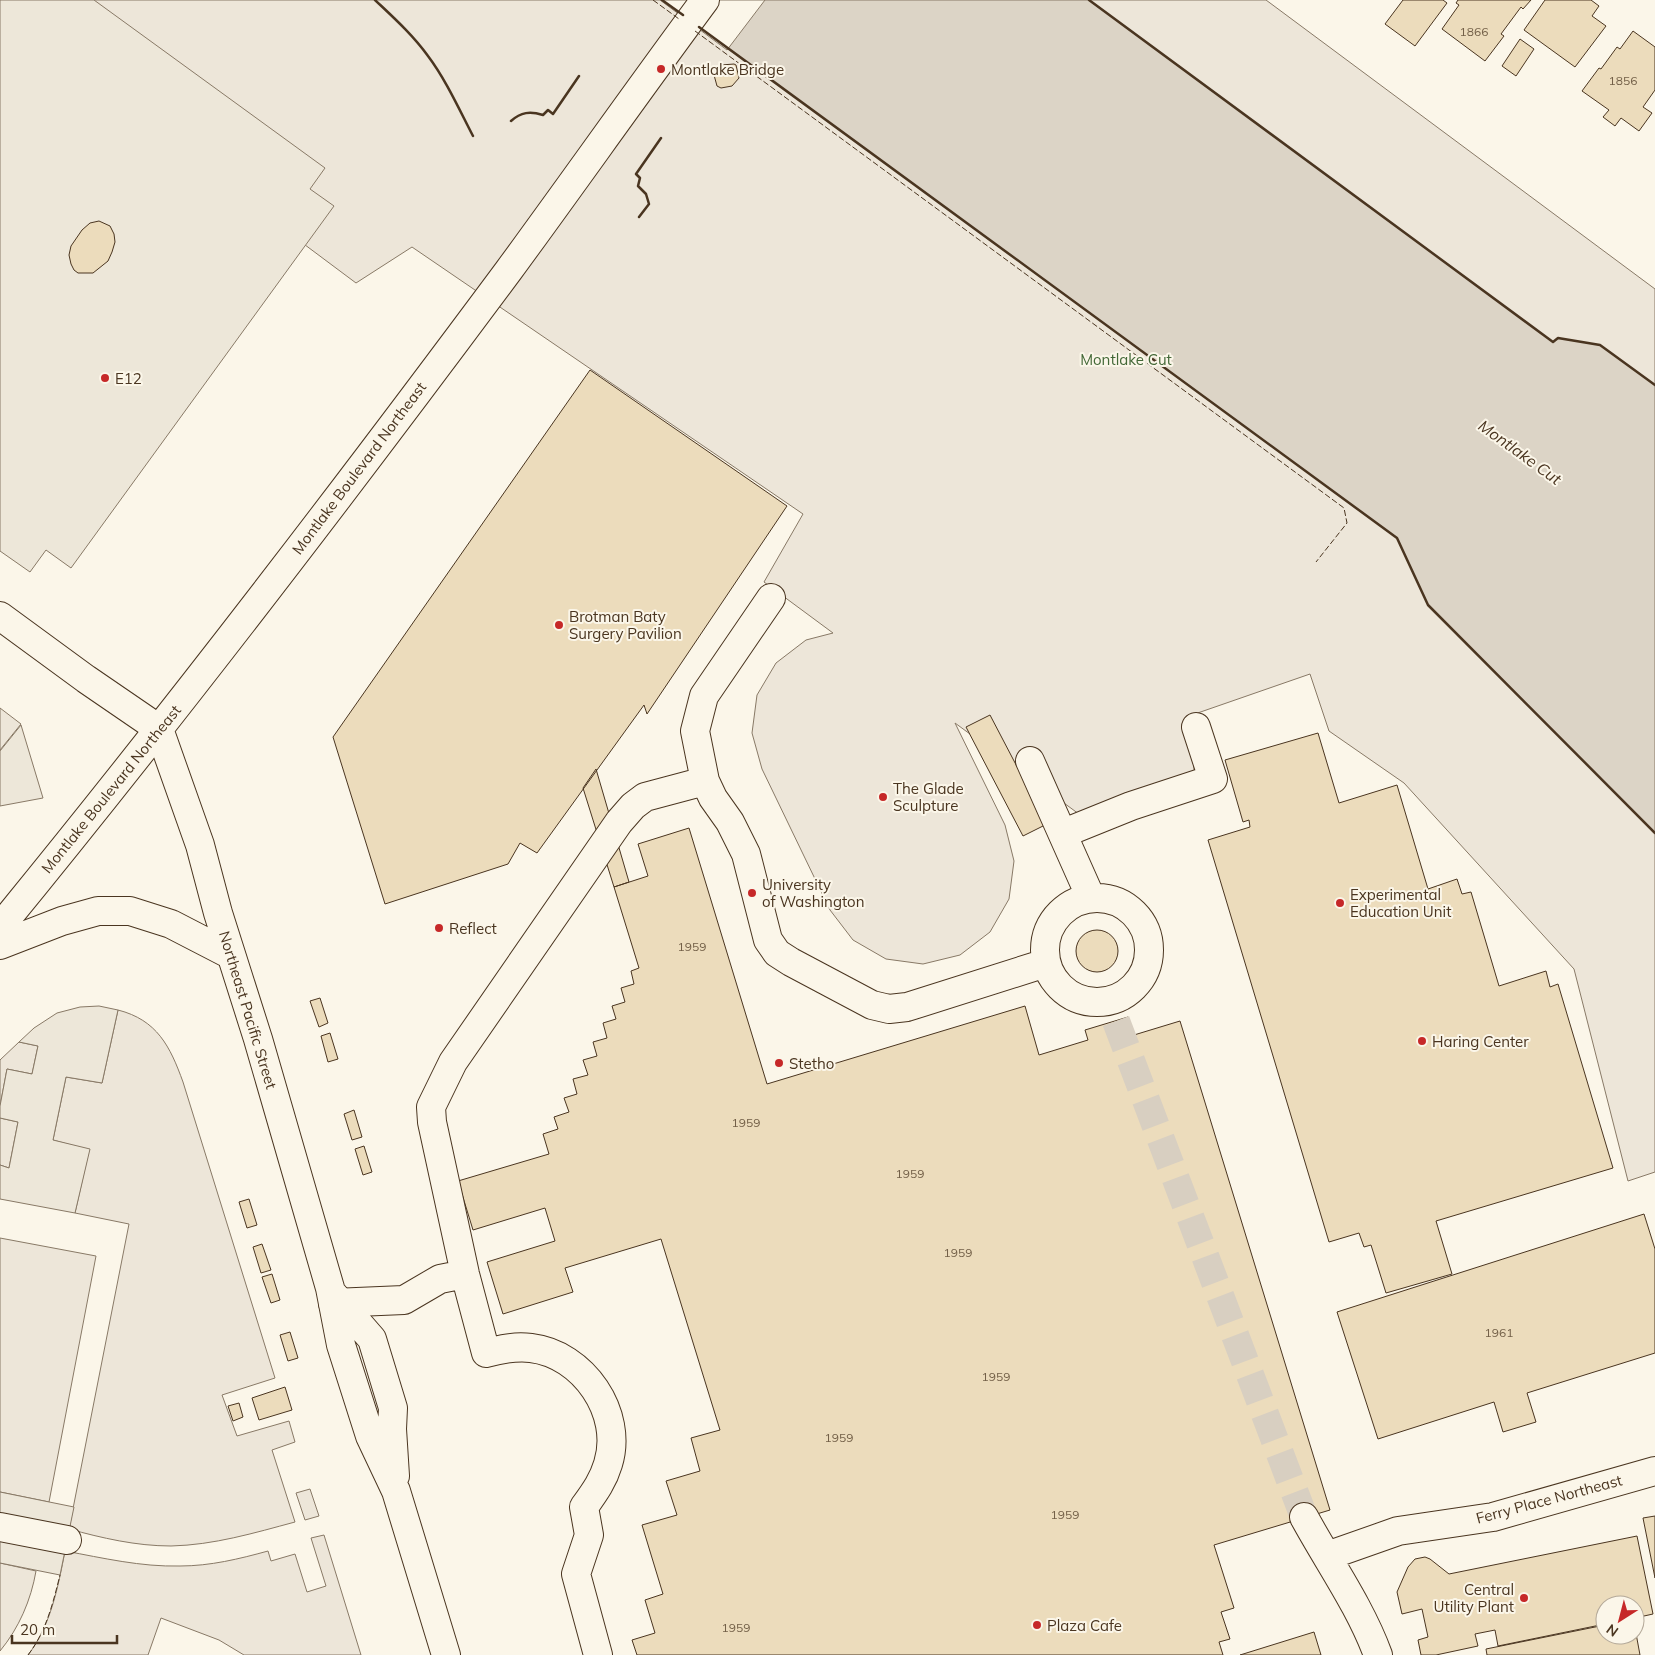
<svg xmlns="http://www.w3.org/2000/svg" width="1655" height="1655" font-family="Mulish,sans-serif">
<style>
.green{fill:#ede6d9;stroke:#887966}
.parking{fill:#ede7d9;stroke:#887966}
.water{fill:#dcd4c6;stroke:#887966}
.pier{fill:#fbf6e9;stroke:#887966}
.building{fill:#ecdcbc;stroke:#4a3520}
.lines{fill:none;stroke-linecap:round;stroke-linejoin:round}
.minor-tunnel{stroke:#d8cfc1;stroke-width:28;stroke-dasharray:28 14;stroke-linecap:butt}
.minor-casing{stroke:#4a3520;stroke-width:30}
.major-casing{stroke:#4a3520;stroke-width:30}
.minor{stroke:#fbf6e9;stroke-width:28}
.major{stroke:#fbf6e9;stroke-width:28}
.fence{stroke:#4a3520;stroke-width:1;stroke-dasharray:6 2.5;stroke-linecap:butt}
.wall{stroke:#4a3520;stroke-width:2.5}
.poi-dot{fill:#c62828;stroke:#fbf6e9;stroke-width:2}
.labels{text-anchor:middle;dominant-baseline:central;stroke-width:4;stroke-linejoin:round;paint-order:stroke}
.number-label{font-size:12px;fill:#725f47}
.poi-label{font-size:15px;fill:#4a3520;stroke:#fbf6e9;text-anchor:start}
.park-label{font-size:15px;fill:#436837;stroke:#fbf6e9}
.street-label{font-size:15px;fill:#4a3520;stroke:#fbf6e9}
.water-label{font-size:16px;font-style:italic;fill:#4a3520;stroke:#fbf6e9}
</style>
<rect width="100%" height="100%" fill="#fbf6e9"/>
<path class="green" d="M 0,0 L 1266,0 L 1655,289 L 1655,1172 L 1628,1181 L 1574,969 L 1404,783 L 1329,731 L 1310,674 L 1189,716 L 1195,779 L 1083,817 L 955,723 L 1005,825 L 1014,861 L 1009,899 L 990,932 L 960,955 L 923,964 L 886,959 L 853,940 L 830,910 L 762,769 L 752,733 L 757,695 L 776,663 L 806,640 L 833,633 L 764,582 L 803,514 L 412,247 L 356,283 L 0,17 Z
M 0,708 L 21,724 L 0,750 Z
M 118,1010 C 157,1020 170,1046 183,1082 L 275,1378 L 222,1395 L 237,1436 L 289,1421 L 295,1442 L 272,1450 L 295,1522 C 254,1533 214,1545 171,1546 C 136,1546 102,1538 69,1529 L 129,1224 L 75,1213 L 89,1150 L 53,1140 L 66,1077 L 102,1083 Z
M 19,1042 L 38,1046 L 32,1074 L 7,1069 L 0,1106 L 0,1060 Z
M 0,1118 L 18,1122 L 9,1168 L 0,1165 Z
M 0,1238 L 96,1256 L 49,1502 L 0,1492 Z
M 310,1489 L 319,1516 L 305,1520 L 296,1493 Z
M 324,1535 L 361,1655 L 244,1655 L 219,1640 L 161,1618 L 148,1655 L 28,1655 C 51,1625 58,1587 65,1551 C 103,1558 141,1567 180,1566 C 210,1566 239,1559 268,1551 L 271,1561 L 295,1554 L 307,1592 L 326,1586 L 311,1538 Z
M 0,1563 L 36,1571 C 31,1600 19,1628 0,1651 Z"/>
<path class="parking" d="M 0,0 L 94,0 L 325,168 L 310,189 L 334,206 L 71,568 L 46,550 L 30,572 L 0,551 Z
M 21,725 L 43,798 L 0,806 L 0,751 Z
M 99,1006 L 118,1010 L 102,1083 L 66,1077 L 53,1140 L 90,1149 L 75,1213 L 0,1199 L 0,1165 L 9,1168 L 18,1122 L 0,1118 L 0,1106 L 7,1069 L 32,1074 L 38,1046 L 19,1042 L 34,1028 L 57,1013 L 80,1007 Z
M 0,1492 L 74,1507 L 60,1575 L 0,1563 Z"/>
<path class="water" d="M 662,0 L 1089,0 L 1553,342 L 1558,338 L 1600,345 L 1655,385 L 1655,833 L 1428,605 L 1397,538 Z"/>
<path class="pier" d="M 660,0 L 765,0 L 727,50 Z"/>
<path class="building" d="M 1403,0 L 1443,0 L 1447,3 L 1415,46 L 1385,24 Z
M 1458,0 L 1531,0 L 1523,9 L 1521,7 L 1501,34 L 1504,36 L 1485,61 L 1442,29 L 1459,5 L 1456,3 Z
M 1545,0 L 1591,0 L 1599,6 L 1592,16 L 1606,26 L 1575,67 L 1524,30 Z
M 1633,31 L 1655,47 L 1655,90 L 1643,107 L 1652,113 L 1639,131 L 1621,118 L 1615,126 L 1603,117 L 1609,110 L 1582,91 L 1599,68 L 1601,69 L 1617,47 L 1620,49 Z
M 1520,39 L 1534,49 L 1516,76 L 1502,66 Z
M 734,64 L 736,65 L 739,78 L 732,86 L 721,88 L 717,86 L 714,75 L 721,65 Z
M 99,221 L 110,226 L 114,234 L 115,242 L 112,252 L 108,261 L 93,273 L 78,273 L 74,270 L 71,264 L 69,255 L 71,246 L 82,230 L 90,223 Z
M 590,370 L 787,506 L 647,714 L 644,705 L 537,853 L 520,843 L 508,864 L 385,904 L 333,737 Z
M 990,715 L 1047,824 L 1023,836 L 966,727 Z
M 1318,733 L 1339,803 L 1397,785 L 1428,889 L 1457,879 L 1462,894 L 1471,892 L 1499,986 L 1546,971 L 1550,987 L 1558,984 L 1613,1168 L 1436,1221 L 1452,1274 L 1386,1293 L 1371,1245 L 1364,1247 L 1359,1233 L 1329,1242 L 1208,840 L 1250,827 L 1249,820 L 1243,822 L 1225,760 Z
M 596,769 L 629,882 L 614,887 L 583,788 Z
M 689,828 L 767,1084 L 1025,1006 L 1039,1055 L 1088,1040 L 1085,1030 L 1128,1017 L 1134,1035 L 1180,1021 L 1330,1510 L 1214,1545 L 1234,1608 L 1221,1612 L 1230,1639 L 1219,1642 L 1223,1655 L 637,1655 L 632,1640 L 655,1633 L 645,1600 L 663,1594 L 642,1525 L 677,1515 L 666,1481 L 700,1471 L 691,1438 L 720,1430 L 661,1239 L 565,1268 L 573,1292 L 503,1314 L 487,1262 L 555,1241 L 545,1208 L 473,1230 L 458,1181 L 549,1154 L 543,1134 L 558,1129 L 554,1117 L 569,1112 L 564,1098 L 577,1094 L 573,1079 L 588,1075 L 583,1060 L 597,1056 L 593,1042 L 607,1038 L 603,1023 L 616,1019 L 612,1006 L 625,1002 L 621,988 L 634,984 L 631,971 L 639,968 L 614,887 L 648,876 L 638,844 Z
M1076 951a21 21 0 1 1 42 0a21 21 0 1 1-42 0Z
M 320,998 L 328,1023 L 319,1027 L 310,1001 Z
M 330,1033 L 338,1059 L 328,1062 L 321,1036 Z
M 354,1110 L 362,1137 L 352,1140 L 344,1114 Z
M 364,1146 L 372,1172 L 363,1175 L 355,1149 Z
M 249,1199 L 257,1225 L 247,1228 L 239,1202 Z
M 1644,1214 L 1655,1249 L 1655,1353 L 1527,1393 L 1536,1422 L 1503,1432 L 1494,1402 L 1378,1439 L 1337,1312 Z
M 262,1244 L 271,1270 L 261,1273 L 253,1247 Z
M 272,1274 L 280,1300 L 271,1303 L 262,1277 Z
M 290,1332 L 298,1358 L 288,1361 L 280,1335 Z
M 285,1387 L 292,1410 L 259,1420 L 252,1398 Z
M 239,1403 L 243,1417 L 233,1421 L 228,1406 Z
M 1655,1516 L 1655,1578 L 1643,1518 Z
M 1637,1536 L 1653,1614 L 1635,1618 L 1635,1605 L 1605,1605 L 1605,1624 L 1498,1646 L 1495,1630 L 1475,1634 L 1478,1646 L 1436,1655 L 1421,1655 L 1418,1640 L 1428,1637 L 1422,1609 L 1402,1614 L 1397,1592 L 1408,1567 L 1415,1559 L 1425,1557 L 1430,1559 L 1449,1574 Z
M 1605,1625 L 1605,1635 L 1635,1635 L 1635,1628 L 1640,1655 L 1487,1655 L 1486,1649 Z
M 1314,1632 L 1321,1655 L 1240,1655 Z"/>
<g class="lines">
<path class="minor-tunnel" d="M 1116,1021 L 1304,1517"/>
<g class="minor-casing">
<path id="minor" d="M 771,598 L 704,696 L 695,731 L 705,781 L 713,798 L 730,822 L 746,854 L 768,940 L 777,953 L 791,962 L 872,1005 L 889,1009 L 907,1007 L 1046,963
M 0,616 L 86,679 L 159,729
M 1030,761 L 1091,898
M 1064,833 L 1131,806 L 1213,779 L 1196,727
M1045 950a52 52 0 1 1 104 0a52 52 0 1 1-104 0Z
M 333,1303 L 404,1300 L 440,1279 L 465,1274
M 1304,1517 C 1329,1563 1360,1606 1378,1655
M 0,1527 L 67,1540
M 1327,1556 L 1398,1531 L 1493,1517 L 1655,1471
M 598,1655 L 576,1574 L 589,1535 L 584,1507 C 594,1493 603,1481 608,1464 C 624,1413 583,1354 531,1348 C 515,1346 501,1349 486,1353 L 465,1274 L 432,1122 L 431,1107 L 453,1062 L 619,822 L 633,806 L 645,797 L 705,781"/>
</g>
<g class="major-casing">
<path id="major" d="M 159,729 L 200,845 L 218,913 L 258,1039 L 330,1288 L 341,1345 L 370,1436 L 396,1491 L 446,1655
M 0,927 C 176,712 344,492 509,270 C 575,180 639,89 705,0
M 0,945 L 62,921 L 98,911 L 130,911 L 171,924 L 231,955
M 332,1293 L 372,1339 L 393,1408 L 392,1429 L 395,1476"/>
</g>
<use href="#minor" class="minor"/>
<use href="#major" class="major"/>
<path class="fence" d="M 653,0 L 679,19
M 695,31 L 1344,508 L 1347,523 L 1316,562
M 28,1655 C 46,1632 53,1603 60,1575"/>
<path class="wall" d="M 375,0 C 393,17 413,35 428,56 C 446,80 459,109 473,136
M 662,0 L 683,15
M 1089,0 L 1553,342 L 1558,338 L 1600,345 L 1655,385
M 699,27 L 1397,538 L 1428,605 L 1655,833
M 511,121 C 521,112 530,111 543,115 L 548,110 L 553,114 L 579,76
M 639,217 L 649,204 L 646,194 L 638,186 L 640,178 L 636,174 L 661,138"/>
</g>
<g class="poi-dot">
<circle cx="661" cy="69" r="5"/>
<circle cx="105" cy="378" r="5"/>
<circle cx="559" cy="625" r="5"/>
<circle cx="883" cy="797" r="5"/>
<circle cx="752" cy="893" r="5"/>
<circle cx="1340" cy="903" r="5"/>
<circle cx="439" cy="928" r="5"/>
<circle cx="1422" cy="1041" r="5"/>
<circle cx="779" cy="1063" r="5"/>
<circle cx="1524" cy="1598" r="5"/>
<circle cx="1037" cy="1625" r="5"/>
</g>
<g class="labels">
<g class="number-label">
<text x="1474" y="31">1866</text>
<text x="1623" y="80">1856</text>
<text x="692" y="946">1959</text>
<text x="746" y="1122">1959</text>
<text x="910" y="1173">1959</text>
<text x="958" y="1252">1959</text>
<text x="1499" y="1332">1961</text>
<text x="996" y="1376">1959</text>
<text x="839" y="1437">1959</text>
<text x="1065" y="1514">1959</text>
<text x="736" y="1627">1959</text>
</g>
<g class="poi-label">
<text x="671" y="69">Montlake Bridge</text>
<text x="115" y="378">E12</text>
<text x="569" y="616">Brotman Baty<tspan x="569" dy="17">Surgery Pavilion</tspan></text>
<text x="893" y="788">The Glade<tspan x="893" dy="17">Sculpture</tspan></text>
<text x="762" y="884">University<tspan x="762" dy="17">of Washington</tspan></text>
<text x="1350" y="894">Experimental<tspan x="1350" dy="17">Education Unit</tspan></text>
<text x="449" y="928">Reflect</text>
<text x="1432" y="1041">Haring Center</text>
<text x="789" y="1063">Stetho</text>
<text x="1514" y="1589" text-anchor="end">Central<tspan x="1514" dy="17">Utility Plant</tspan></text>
<text x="1047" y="1625">Plaza Cafe</text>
</g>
<g class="park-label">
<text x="1126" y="359">Montlake Cut</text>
</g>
<g class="street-label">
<text transform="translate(359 468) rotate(-53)">Montlake Boulevard Northeast</text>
<text transform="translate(111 789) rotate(-51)">Montlake Boulevard Northeast</text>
<text transform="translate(248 1010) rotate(73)">Northeast Pacific Street</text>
<text transform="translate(1549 1499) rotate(-15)">Ferry Place Northeast</text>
</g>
<g class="water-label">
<text transform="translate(1520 452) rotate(36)">Montlake Cut</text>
</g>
</g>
<g transform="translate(1620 1620) rotate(216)"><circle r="24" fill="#fbf6e9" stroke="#b4a999"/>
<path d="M0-4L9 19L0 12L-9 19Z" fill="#c62828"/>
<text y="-8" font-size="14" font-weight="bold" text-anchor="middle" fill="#4a3520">N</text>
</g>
<path d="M12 1635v8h105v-8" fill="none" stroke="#4a3520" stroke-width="2.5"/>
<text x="20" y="1635" font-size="15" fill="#4a3520" stroke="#fbf6e9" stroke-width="4" paint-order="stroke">20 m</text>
</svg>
